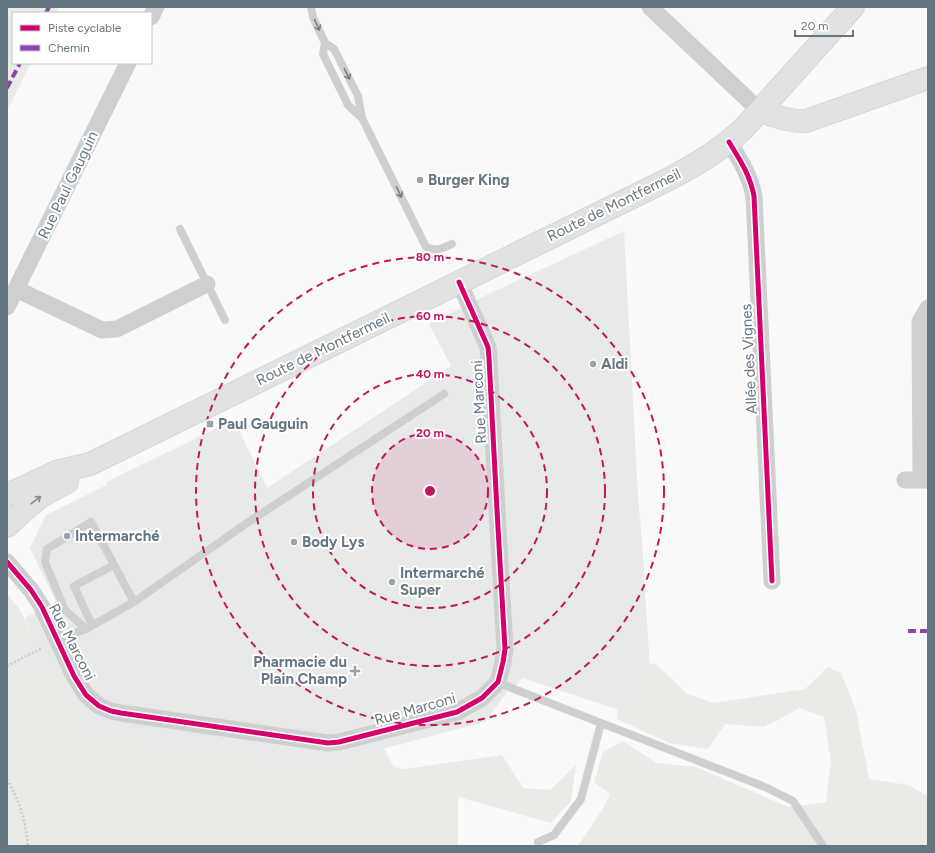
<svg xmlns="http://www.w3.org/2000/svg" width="935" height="853" font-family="Figtree,sans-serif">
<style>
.built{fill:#e8e9e9}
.green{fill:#e8ebe6}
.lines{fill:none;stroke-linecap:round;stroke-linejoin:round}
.secondary-casing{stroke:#d5d6d7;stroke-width:24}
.path{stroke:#cbcccd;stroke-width:2.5;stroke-dasharray:2 2;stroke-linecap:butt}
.lane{stroke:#cecfd0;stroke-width:8}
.street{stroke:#cecfd0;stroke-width:17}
.secondary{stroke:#e1e2e2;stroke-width:22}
.quiet{stroke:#8e44ad;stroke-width:4;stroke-dasharray:8 4;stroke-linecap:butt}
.cycleway-casing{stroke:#fff;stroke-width:8}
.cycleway{stroke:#d6006c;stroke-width:5}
.oneway{stroke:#707f8b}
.oneway2{stroke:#7e8c96}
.ring{fill:none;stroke:#c2185b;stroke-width:2;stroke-dasharray:7 5}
.poi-dot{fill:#99a4ac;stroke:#fff;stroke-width:1.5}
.labels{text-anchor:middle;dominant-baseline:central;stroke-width:4;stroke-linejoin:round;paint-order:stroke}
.poi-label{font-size:15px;font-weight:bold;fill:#657683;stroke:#fff;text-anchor:start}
.street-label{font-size:15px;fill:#657683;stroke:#fff}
.centre{fill:#c2185b;stroke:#fff;stroke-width:2}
.ring-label{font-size:12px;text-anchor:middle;font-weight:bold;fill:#c2185b;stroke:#fff;stroke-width:4;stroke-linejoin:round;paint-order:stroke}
</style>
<rect width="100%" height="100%" fill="#f9f9f9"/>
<path class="built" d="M 624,231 L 638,496 L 642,541 L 653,721 L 522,678 L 514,689 L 508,691 L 485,722 L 336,761 L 333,764 L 332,770 L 282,763 L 283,759 L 167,744 L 93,727 L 85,726 L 42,661 L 25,667 L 17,647 L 34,638 L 25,618 L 56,602 L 30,548 L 46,515 L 107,485 L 106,482 L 234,420 L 267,488 L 451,366 L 429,324 L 493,292 Z"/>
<path class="green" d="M 7,7 L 58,7 L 56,13 L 13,13 L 13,63 L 31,63 L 7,111 Z
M 7,594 L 20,610 L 34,638 L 17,647 L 25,666 L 42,661 L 50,663 L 85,726 L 93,727 L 167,744 L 283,759 L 282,763 L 332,770 L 333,764 L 335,761 L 384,748 L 394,767 L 405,769 L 502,755 L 523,788 L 550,790 L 576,765 L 571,801 L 551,823 L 458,797 L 458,845 L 480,846 L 7,846 Z
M 655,663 L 687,694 L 714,703 L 805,689 L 828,667 L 841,673 L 856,710 L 869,779 L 908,785 L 928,796 L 928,846 L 578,846 L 602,810 L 610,794 L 594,782 L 603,752 L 623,741 L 656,763 L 696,767 L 788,807 L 826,802 L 831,762 L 824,717 L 800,708 L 764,727 L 725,724 L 708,749 L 669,743 L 617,719 L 618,706 L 643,709 L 642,667 Z"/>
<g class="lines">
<g class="secondary-casing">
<path id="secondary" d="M 760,111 C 775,116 790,122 806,121 L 928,78
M 7,495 L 56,472 L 90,464 L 669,179 C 697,164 721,150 744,128 L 853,7
M 7,526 L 23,511 L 41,496 L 67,482"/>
</g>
<path class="path" d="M 7,666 L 42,648
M 7,779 C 20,803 25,818 28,846"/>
<path class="lane" d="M 311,7 L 313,17 L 325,43 L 334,49 L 358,96 L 362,118 L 426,247 C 435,252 443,248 452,244
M 325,43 L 323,54 L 348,105 L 362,118
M 180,229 L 225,320
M 92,625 L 74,586 L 114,565
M 86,629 L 65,610 L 45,562 L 47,549 L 91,522 L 134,602
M 57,640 L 86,629 L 134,602 L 247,523 L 444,394
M 498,682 L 514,689 L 765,787 L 793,801 L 823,846
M 538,842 L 554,835 L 581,799 L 601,723"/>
<path class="street" d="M 650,7 L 760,111
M 151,17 L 156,7
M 729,142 C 740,160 750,175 754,196 L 772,581
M 16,289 L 102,330 L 117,329 L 207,284
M 7,307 L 128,63
M 905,480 L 928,480
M 921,480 L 920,322 L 928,308
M 7,562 L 31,590 L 42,607 L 74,676 L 86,695 L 99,706 L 111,711 L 121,713 L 328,743 L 339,742 L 457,712 L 482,698 L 498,682 L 503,662 L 505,649 L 497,510 L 489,358 L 488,347 L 459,282"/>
<use href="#secondary" class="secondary"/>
<path class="quiet" d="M 46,13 L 49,7
M 7,88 L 20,63
M 908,631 L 928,631"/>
<g class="cycleway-casing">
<path id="cycleway" d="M 729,142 C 740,160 750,175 754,196 L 772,581
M 7,562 L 31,590 L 42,607 L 74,676 L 86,695 L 99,706 L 111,711 L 121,713 L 328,743 L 339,742 L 457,712 L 482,698 L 498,682 L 503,662 L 505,649 L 497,510 L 489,358 L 488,347 L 459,282"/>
</g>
<use href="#cycleway" class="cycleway"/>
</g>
<defs><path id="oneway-shaft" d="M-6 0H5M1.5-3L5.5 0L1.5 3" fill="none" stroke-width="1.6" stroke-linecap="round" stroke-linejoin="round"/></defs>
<g class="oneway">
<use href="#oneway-shaft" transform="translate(317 25) rotate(65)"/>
<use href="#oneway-shaft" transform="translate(347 74) rotate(63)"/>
<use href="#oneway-shaft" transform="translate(399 192) rotate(64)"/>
</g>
<use class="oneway2" href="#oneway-shaft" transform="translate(36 500) rotate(-38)"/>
<circle cx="430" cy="491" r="58" fill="#c2185b" fill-opacity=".12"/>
<g class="ring">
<circle cx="430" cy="491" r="58"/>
<circle cx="430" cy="491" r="117"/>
<circle cx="430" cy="491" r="175"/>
<circle cx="430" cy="491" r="234"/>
</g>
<g class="poi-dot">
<circle cx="420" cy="180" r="4"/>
<circle cx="593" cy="364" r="4"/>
<rect x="206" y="420" width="8" height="8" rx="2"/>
<circle cx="67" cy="536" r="4"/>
<circle cx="294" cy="542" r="4"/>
<circle cx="392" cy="582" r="4"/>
<path d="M353 665h4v4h4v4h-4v4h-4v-4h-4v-4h4z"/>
</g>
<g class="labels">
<g class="poi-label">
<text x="428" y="180">Burger King</text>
<text x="601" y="364">Aldi</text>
<text x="218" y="424">Paul Gauguin</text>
<text x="75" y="536">Intermarché</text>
<text x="302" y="542">Body Lys</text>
<text x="400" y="573">Intermarché<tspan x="400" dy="17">Super</tspan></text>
<text x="347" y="662" text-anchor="end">Pharmacie du<tspan x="347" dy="17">Plain Champ</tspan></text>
</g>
<g class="street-label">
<text transform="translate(68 185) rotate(-64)">Rue Paul Gauguin</text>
<text transform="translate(614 205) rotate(-26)">Route de Montfermeil</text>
<text transform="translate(323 349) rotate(-26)">Route de Montfermeil</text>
<text transform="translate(749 359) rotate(-93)">Allée des Vignes</text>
<text transform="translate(479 402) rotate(-93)">Rue Marconi</text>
<text transform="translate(72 642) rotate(63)">Rue Marconi</text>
<text transform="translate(415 709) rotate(-16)">Rue Marconi</text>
</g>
</g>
<circle cx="430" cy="491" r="6" class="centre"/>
<g class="ring-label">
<text x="430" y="261">80 m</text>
<text x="430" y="320">60 m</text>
<text x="430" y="378">40 m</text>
<text x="430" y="437">20 m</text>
</g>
<rect width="935" height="853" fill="none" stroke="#657683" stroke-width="16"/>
<rect x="12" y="12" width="140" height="52" fill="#ffffff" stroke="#c1c8cd"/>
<rect x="20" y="25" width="20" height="6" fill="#d6006c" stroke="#c1c8cd"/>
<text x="48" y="32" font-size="12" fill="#657683">Piste cyclable</text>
<rect x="20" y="45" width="20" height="6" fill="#8e44ad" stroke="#c1c8cd"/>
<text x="48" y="52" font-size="12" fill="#657683">Chemin</text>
<path d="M795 30v6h58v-6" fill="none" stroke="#657683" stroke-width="2"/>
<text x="801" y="30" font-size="12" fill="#657683" stroke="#ffffff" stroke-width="3" paint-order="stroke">20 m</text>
</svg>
